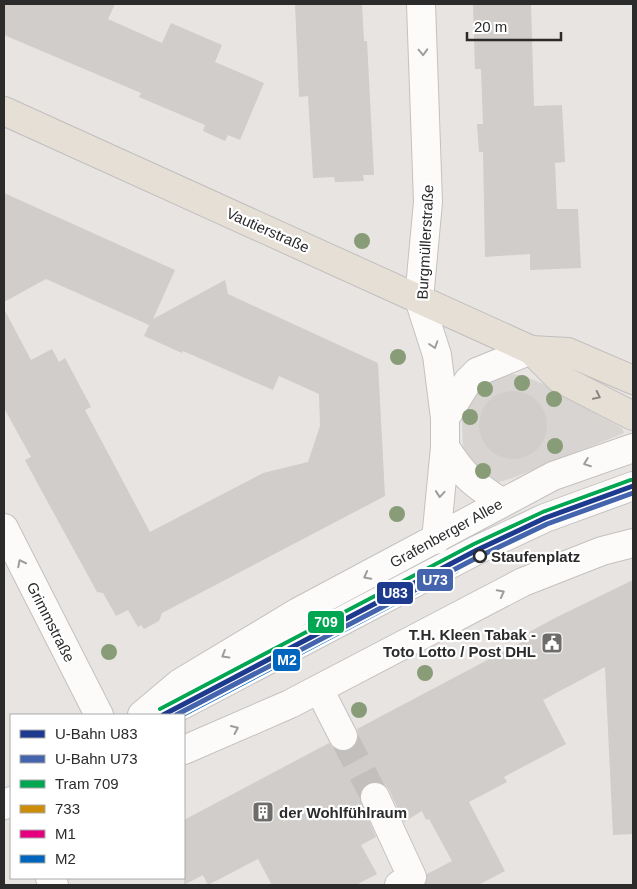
<svg xmlns="http://www.w3.org/2000/svg" width="637" height="889" font-family="Arial,sans-serif">
<style>
.plaza{fill:#d8d4d1}
.building{fill:#d0cdca}
.lines{fill:none;stroke-linecap:round;stroke-linejoin:round}
.minor-tunnel{stroke:#c2bfbd;stroke-width:28;stroke-dasharray:28 14;stroke-linecap:butt}
.minor-casing{stroke:#c3c1c1;stroke-width:30}
.major-casing{stroke:#c0bfbe;stroke-width:30}
.minor{stroke:#fcfbfa;stroke-width:28}
.major{stroke:#e5dfd6;stroke-width:28}
.bus-1-casing{stroke:#fff;stroke-width:8}
.bus-2-casing{stroke:#fff;stroke-width:8}
.bus-3-casing{stroke:#fff;stroke-width:8}
.bus-1{stroke:#ce8d09;stroke-width:4}
.bus-2{stroke:#e5007d;stroke-width:4}
.bus-3{stroke:#0065bd;stroke-width:4}
.tram-1-casing{stroke:#fff;stroke-width:8}
.tram-1{stroke:#00a651;stroke-width:4}
.metro-1-casing{stroke:#fff;stroke-width:9}
.metro-2-casing{stroke:#fff;stroke-width:9}
.metro-1{stroke:#1d3a8f;stroke-width:5}
.metro-2{stroke:#4465ad;stroke-width:5}
.tree{fill:#889c77}
.oneway{stroke:#9e9d9d}
.oneway2{stroke:#888580}
.stop-dot{fill:#fff;stroke:#2b2b2b;stroke-width:2.5}
.labels{text-anchor:middle;dominant-baseline:central;stroke-width:4.5;stroke-linejoin:round;paint-order:stroke}
.street-label{font-size:15px;fill:#2b2b2b;stroke:#fff}
.stop-label{font-size:15px;font-weight:bold;fill:#2b2b2b;stroke:#fff;text-anchor:start}
.poi-label{font-size:15px;font-weight:bold;fill:#2b2b2b;stroke:#fff;text-anchor:end}
.line-badge{stroke:#fff;stroke-width:2}
.badge-label{font-size:14px;text-anchor:middle;font-weight:bold;fill:#fff}
</style>
<rect width="100%" height="100%" fill="#e8e4e1"/>
<path class="plaza" d="M 506,373 L 524,376 L 541,383 L 622,428 L 624,433 L 510,479 L 494,483 L 487,480 L 463,453 L 462,416 L 477,386 Z"/>
<path class="building" d="M 4,4 L 115,4 L 108,19 L 162,43 L 171,23 L 222,45 L 215,62 L 264,83 L 240,140 L 228,135 L 225,141 L 203,131 L 205,125 L 139,97 L 141,93 L 4,35 Z
M 295,4 L 362,4 L 364,41 L 367,41 L 374,175 L 363,175 L 364,181 L 335,182 L 334,177 L 313,178 L 308,96 L 299,97 Z
M 473,4 L 531,4 L 534,106 L 562,105 L 565,162 L 555,163 L 557,209 L 578,209 L 581,268 L 530,270 L 530,254 L 485,257 L 483,152 L 479,152 L 477,124 L 483,124 L 481,69 L 475,69 Z
M 4,193 L 175,270 L 153,319 L 225,280 L 228,294 L 378,363 L 385,496 L 162,613 L 159,621 L 144,629 L 141,625 L 138,627 L 128,610 L 116,616 L 103,593 L 97,592 L 40,488 L 25,460 L 31,457 L 4,408 L 4,309 L 31,360 L 52,349 L 59,362 L 65,358 L 91,407 L 85,410 L 150,532 L 263,473 L 308,462 L 320,426 L 319,394 L 279,376 L 273,390 L 183,351 L 182,353 L 144,336 L 149,325 L 46,279 L 4,302 Z
M479 425a34 34 0 1 1 68 0a34 34 0 1 1-68 0Z
M 633,580 L 633,834 L 613,835 L 605,667 L 543,700 L 566,744 L 504,777 L 507,782 L 469,802 L 505,871 L 478,885 L 425,885 L 427,874 L 452,861 L 429,819 L 426,820 L 422,811 L 404,822 L 389,790 L 384,784 L 376,781 L 368,783 L 363,788 L 359,796 L 376,837 L 361,845 L 377,874 L 356,885 L 272,885 L 258,859 L 208,885 L 203,875 L 184,885 L 184,820 L 329,743 L 334,749 L 342,752 L 351,750 L 356,745 L 359,737 L 357,729 L 531,637 L 529,632 L 557,617 Z"/>
<g class="lines">
<path class="minor-tunnel" d="M 343,736 L 375,797"/>
<g class="minor-casing">
<path id="minor" d="M 421,4 L 428,202 L 419,299 L 437,355 L 445,418 L 445,447 L 436,540
M 445,418 L 468,381 L 477,372 L 531,350
M 445,447 C 463,476 474,484 501,502
M 4,528 L 99,715
M 319,689 L 343,736
M 142,715 L 180,683 L 298,612 L 553,476 L 633,448
M 163,715 L 477,550 L 545,518 L 633,486
M 184,750 L 290,704 L 523,582 L 602,551 L 633,543
M 375,797 L 412,877 L 399,885
M 4,805 L 11,801
M 50,878 L 54,885"/>
</g>
<g class="major-casing">
<path id="major" d="M 4,111 L 531,350 L 568,352 L 633,380
M 531,350 L 559,378 L 633,416"/>
</g>
<use href="#minor" class="minor"/>
<use href="#major" class="major"/>
<g class="bus-1-casing">
<path id="bus-1" d="M 163,715 L 477,550 L 545,518 L 633,486"/>
</g>
<g class="bus-2-casing">
<path id="bus-2" d="M 176,715 L 480,556 L 547,524 L 633,493"/>
</g>
<g class="bus-3-casing">
<path id="bus-3" d="M 183,715 L 457,571"/>
</g>
<use href="#bus-1" class="bus-1"/>
<use href="#bus-2" class="bus-2"/>
<use href="#bus-3" class="bus-3"/>
<g class="tram-1-casing">
<path id="tram-1" d="M 160,709 L 474,544 L 543,512 L 631,480"/>
</g>
<use href="#tram-1" class="tram-1"/>
<g class="metro-1-casing">
<path id="metro-1" d="M 163,715 L 477,550 L 545,518 L 633,486"/>
</g>
<g class="metro-2-casing">
<path id="metro-2" d="M 176,715 L 480,556 L 547,524 L 633,493"/>
</g>
<use href="#metro-1" class="metro-1"/>
<use href="#metro-2" class="metro-2"/>
</g>
<g class="tree">
<circle cx="362" cy="241" r="8"/>
<circle cx="398" cy="357" r="8"/>
<circle cx="522" cy="383" r="8"/>
<circle cx="485" cy="389" r="8"/>
<circle cx="554" cy="399" r="8"/>
<circle cx="470" cy="417" r="8"/>
<circle cx="555" cy="446" r="8"/>
<circle cx="483" cy="471" r="8"/>
<circle cx="397" cy="514" r="8"/>
<circle cx="109" cy="652" r="8"/>
<circle cx="425" cy="673" r="8"/>
<circle cx="359" cy="710" r="8"/>
</g>
<defs><path id="oneway-chevron" d="M-2-3.5L2.5 0L-2 3.5" fill="none" stroke-width="1.6" stroke-linecap="round" stroke-linejoin="round" transform="scale(1.25)"/></defs>
<g class="oneway">
<use href="#oneway-chevron" transform="translate(423 52) rotate(88)"/>
<use href="#oneway-chevron" transform="translate(434 345) rotate(72)"/>
<use href="#oneway-chevron" transform="translate(587 463) rotate(159)"/>
<use href="#oneway-chevron" transform="translate(440 494) rotate(95)"/>
<use href="#oneway-chevron" transform="translate(21 563) rotate(-117)"/>
<use href="#oneway-chevron" transform="translate(367 576) rotate(152)"/>
<use href="#oneway-chevron" transform="translate(501 593) rotate(-28)"/>
<use href="#oneway-chevron" transform="translate(225 655) rotate(149)"/>
<use href="#oneway-chevron" transform="translate(235 729) rotate(-24)"/>
</g>
<use class="oneway2" href="#oneway-chevron" transform="translate(597 396) rotate(26)"/>
<defs>
<g id="civic-square" transform="scale(1.125)"><rect x="-9" y="-9" width="18" height="18" rx="4" fill="#6d6c6b" stroke="#fff"/><path d="M-.6-6.5H3V-4.5H.6V-3L4-1V1h2V6H-6V1h2V-1L-.6-3ZM-1.2 2.5V6h2.4V2.5Z" fill="#fff"/></g>
<g id="building-square" transform="scale(1.125)"><rect x="-9" y="-9" width="18" height="18" rx="4" fill="#6d6c6b" stroke="#fff"/><path d="M-4-6H4V6H1V3H-1V6H-4ZM-2.5-4.3h1.7v1.8h-1.7ZM.8-4.3h1.7v1.8H.8ZM-2.5-1h1.7V.8h-1.7ZM.8-1h1.7V.8H.8Z" fill="#fff"/></g>
</defs>
<g fill-rule="evenodd">
<use href="#civic-square" x="552" y="643"/>
<use href="#building-square" x="263" y="812"/>
</g>
<circle class="stop-dot" cx="480" cy="556" r="6"/>
<g class="labels">
<g class="street-label">
<text transform="translate(268 230) rotate(24)">Vautierstraße</text>
<text transform="translate(425 242) rotate(-87)">Burgmüllerstraße</text>
<text transform="translate(446 533) rotate(-29)">Grafenberger Allee</text>
<text transform="translate(51 622) rotate(63)">Grimmstraße</text>
</g>
<g class="stop-label">
<text x="491" y="556">Staufenplatz</text>
</g>
<g class="poi-label">
<text x="536" y="634">T.H. Kleen Tabak -<tspan x="536" dy="17">Toto Lotto / Post DHL</tspan></text>
<text x="279" y="812" text-anchor="start">der Wohlfühlraum</text>
</g>
</g>
<g class="line-badge">
<rect x="416" y="568" width="38" height="24" rx="5" fill="#4465ad"/>
<rect x="376" y="581" width="38" height="24" rx="5" fill="#1d3a8f"/>
<rect x="307" y="610" width="38" height="24" rx="5" fill="#00a651"/>
<rect x="272" y="648" width="29" height="24" rx="5" fill="#0065bd"/>
</g>
<g class="badge-label">
<text x="435" y="585">U73</text>
<text x="395" y="598">U83</text>
<text x="326" y="627">709</text>
<text x="287" y="665">M2</text>
</g>
<rect width="637" height="889" fill="none" stroke="#2b2b2b" stroke-width="10"/>
<rect x="10" y="714" width="175" height="165" fill="#ffffff" stroke="#aaaaaa"/>
<rect x="20" y="730" width="25" height="8" fill="#1d3a8f" stroke="#aaaaaa"/>
<text x="55" y="739" font-size="15" fill="#2b2b2b">U-Bahn U83</text>
<rect x="20" y="755" width="25" height="8" fill="#4465ad" stroke="#aaaaaa"/>
<text x="55" y="764" font-size="15" fill="#2b2b2b">U-Bahn U73</text>
<rect x="20" y="780" width="25" height="8" fill="#00a651" stroke="#aaaaaa"/>
<text x="55" y="789" font-size="15" fill="#2b2b2b">Tram 709</text>
<rect x="20" y="805" width="25" height="8" fill="#ce8d09" stroke="#aaaaaa"/>
<text x="55" y="814" font-size="15" fill="#2b2b2b">733</text>
<rect x="20" y="830" width="25" height="8" fill="#e5007d" stroke="#aaaaaa"/>
<text x="55" y="839" font-size="15" fill="#2b2b2b">M1</text>
<rect x="20" y="855" width="25" height="8" fill="#0065bd" stroke="#aaaaaa"/>
<text x="55" y="864" font-size="15" fill="#2b2b2b">M2</text>
<path d="M467 32v8h94v-8" fill="none" stroke="#2b2b2b" stroke-width="2.5"/>
<text x="474" y="32" font-size="15" fill="#2b2b2b" stroke="#ffffff" stroke-width="4" paint-order="stroke">20 m</text>
</svg>
